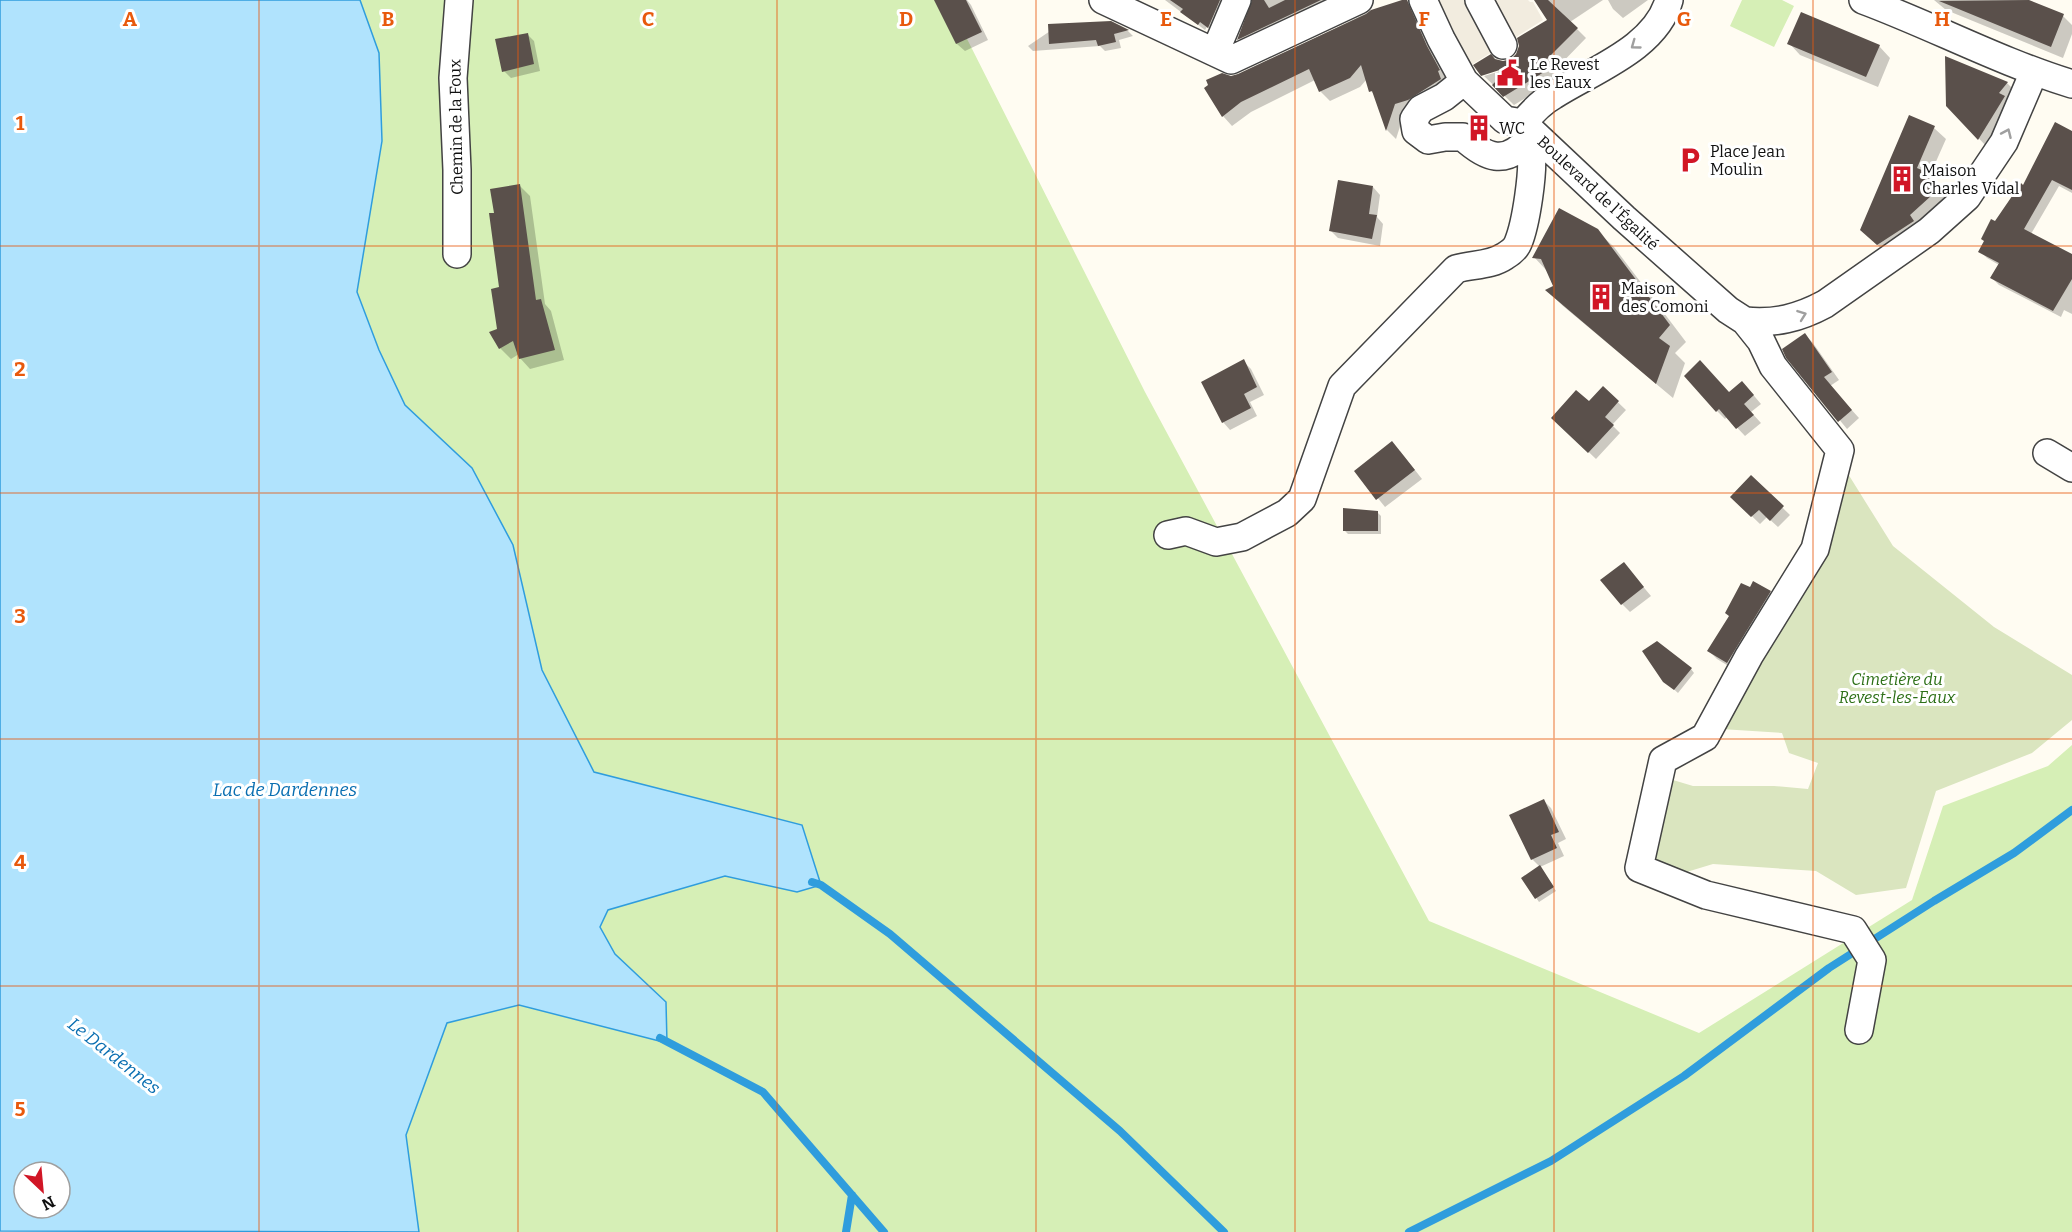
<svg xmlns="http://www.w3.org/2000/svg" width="2072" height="1232" font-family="Bitter,serif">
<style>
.green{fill:#d6efb6}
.cemetery{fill:#dae5bf}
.plaza{fill:#f2ecdf}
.water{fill:#b0e3fd;stroke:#2f9ddd;stroke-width:1.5;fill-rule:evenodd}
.shadow{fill:#0003}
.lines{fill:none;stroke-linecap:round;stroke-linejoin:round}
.stream{stroke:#2f9ddd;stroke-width:8}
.building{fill:#5a504b}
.street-casing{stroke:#434343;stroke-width:30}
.street{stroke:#fff;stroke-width:27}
.oneway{stroke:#9f9f9f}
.grid{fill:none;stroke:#e8590c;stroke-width:1.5;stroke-opacity:0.55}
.labels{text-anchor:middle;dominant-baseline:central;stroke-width:6;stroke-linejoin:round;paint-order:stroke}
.poi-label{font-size:16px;fill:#101010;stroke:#fff;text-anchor:start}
.street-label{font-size:16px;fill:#101010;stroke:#fff}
.park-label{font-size:16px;font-style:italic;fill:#2d7017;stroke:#fff}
.water-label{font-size:18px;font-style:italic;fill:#096eb1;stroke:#fff}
.grid-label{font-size:20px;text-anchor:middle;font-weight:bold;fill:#e8590c;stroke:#fff;stroke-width:6;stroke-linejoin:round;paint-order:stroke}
</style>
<rect width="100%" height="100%" fill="#fffcf2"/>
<path class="green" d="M 360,0 L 939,0 L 961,27 L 1145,392 L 1429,921 L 1699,1033 L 1912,900 L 1943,806 L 2048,766 L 2072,745 L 2072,1232 L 419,1232 L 406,1135 L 447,1023 L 519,1005 L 667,1043 L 666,1002 L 615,954 L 600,927 L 608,910 L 725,876 L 797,892 L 821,885 L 802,825 L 594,772 L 542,670 L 513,545 L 472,468 L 405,405 L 379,350 L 357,292 L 382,141 L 379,53 Z
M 1742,0 L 1782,0 L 1794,6 L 1774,47 L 1730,26 Z"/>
<path class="cemetery" d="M 1845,469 L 1893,546 L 1994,627 L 2072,675 L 2072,720 L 2032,753 L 1936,791 L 1906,888 L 1856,895 L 1816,871 L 1713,864 L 1680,874 L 1652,861 L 1663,777 L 1693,786 L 1774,786 L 1808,789 L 1818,763 L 1789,753 L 1782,733 L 1721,729 Z"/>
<path class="plaza" d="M 1433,0 L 1528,0 L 1530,2 L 1533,2 L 1543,20 L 1468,67 Z"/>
<path class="water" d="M 0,0 L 360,0 L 379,53 L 382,141 L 357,292 L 379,350 L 405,405 L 472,468 L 513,545 L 542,670 L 594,772 L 802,825 L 821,885 L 797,892 L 725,876 L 608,910 L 600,927 L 615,954 L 666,1002 L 667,1043 L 519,1005 L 447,1023 L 406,1135 L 419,1232 L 0,1231 ZM 24,1172 L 60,1172 L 60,1208 L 24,1208 Z"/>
<path class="shadow" d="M 957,0 L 967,0 L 971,5 L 988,40 L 965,51 L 957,44 L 940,8 Z
M 1165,0 L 1229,0 L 1215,33 L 1207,27 L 1205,30 Z
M 1254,0 L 1323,0 L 1326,6 L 1244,44 L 1239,39 Z
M 1407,0 L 1417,9 L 1448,80 L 1404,114 L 1396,139 L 1387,130 L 1375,95 L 1371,91 L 1367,79 L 1360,87 L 1330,101 L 1320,91 L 1315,80 L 1251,112 L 1232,126 L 1223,116 L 1206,88 L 1238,76 L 1371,11 Z
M 1536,0 L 1603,0 L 1570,22 L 1586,38 L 1553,72 L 1557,79 L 1514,105 L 1484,76 L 1507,69 L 1494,60 L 1502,62 L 1512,60 L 1549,21 Z
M 1608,0 L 1648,0 L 1623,18 L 1613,9 Z
M 1934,0 L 2025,0 L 2063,16 L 2072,25 L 2072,34 L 2063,58 L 1946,10 Z
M 1111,23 L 1128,31 L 1133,36 L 1119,40 L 1121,48 L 1105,51 L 1100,46 L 1033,51 L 1028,46 L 1059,25 Z
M 527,34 L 534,41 L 540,71 L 511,78 L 504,71 Z
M 1789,43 L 1879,46 L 1890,58 L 1878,87 L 1800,55 Z
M 1947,58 L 2007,83 L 2015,91 L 2007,100 L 2012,105 L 1987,147 L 1948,106 Z
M 1934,128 L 1946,139 L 1930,175 L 1942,187 L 1940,191 L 1947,197 L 1890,256 L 1874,242 Z
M 2072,132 L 2072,193 L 2059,186 L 2031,234 L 2072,256 L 2072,314 L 2064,310 L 2061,317 L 1999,285 L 1992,278 L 1999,265 L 1987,258 L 1980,251 L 1995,223 L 2023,188 Z
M 520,186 L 530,196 L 545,304 L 551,311 L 564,360 L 530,369 L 520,358 L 519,354 L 511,359 L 500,348 L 491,333 L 498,330 L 501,289 L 495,215 Z
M 1373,187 L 1380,195 L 1377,217 L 1383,224 L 1380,246 L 1338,238 L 1331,231 Z
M 1597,231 L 1614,247 L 1686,342 L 1675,353 L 1685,363 L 1673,398 L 1563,306 L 1547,290 L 1554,287 L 1547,271 L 1534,257 Z
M 1805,335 L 1813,343 L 1839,380 L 1830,386 L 1859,418 L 1847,429 L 1788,357 Z
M 1243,361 L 1251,369 L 1264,395 L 1250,402 L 1257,416 L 1230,430 L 1223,422 Z
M 1686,376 L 1729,394 L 1750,391 L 1761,404 L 1751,412 L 1761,423 L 1745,436 L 1727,417 L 1725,419 L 1717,411 Z
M 1603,388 L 1626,410 L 1612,425 L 1620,433 L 1596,459 L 1553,418 L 1589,404 Z
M 1400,451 L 1422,479 L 1385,507 L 1356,471 Z
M 1751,477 L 1790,515 L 1778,527 L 1767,517 L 1760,524 L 1732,497 Z
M 1377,512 L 1381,516 L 1381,534 L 1348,534 L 1344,530 Z
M 1624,564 L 1651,596 L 1630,612 L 1622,604 Z
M 1770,592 L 1778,600 L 1735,670 L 1717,659 L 1709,651 Z
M 1691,669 L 1694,673 L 1678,693 L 1669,685 Z
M 1544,801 L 1551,808 L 1566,839 L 1558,843 L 1564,856 L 1540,867 L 1532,859 L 1511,816 Z
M 1543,871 L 1556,891 L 1539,902 L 1523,878 Z"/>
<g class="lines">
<path class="stream" d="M 812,882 L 821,885 L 890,934 L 1120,1131 L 1224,1232
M 660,1038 L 763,1092 L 884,1232
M 846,1232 L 852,1195
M 1409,1232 L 1551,1161 L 1684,1076 L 1829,968 L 1934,901 L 2014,853 L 2072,810"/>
</g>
<path class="building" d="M 934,0 L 966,0 L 982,32 L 956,44 Z
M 1170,0 L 1220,0 L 1208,28 L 1200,22 L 1198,25 L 1180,12 L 1183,9 Z
M 1252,0 L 1264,0 L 1269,8 L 1285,0 L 1321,0 L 1237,40 Z
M 1402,0 L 1407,0 L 1427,46 L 1440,70 L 1438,71 L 1441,79 L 1408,100 L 1395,104 L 1386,131 L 1372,91 L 1369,92 L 1361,65 L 1350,78 L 1319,92 L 1309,69 L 1241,102 L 1222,117 L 1204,88 L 1208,85 L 1206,80 L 1222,73 L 1231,76 L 1238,74 L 1366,14 L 1371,10 Z
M 1534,0 L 1548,0 L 1578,28 L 1544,62 L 1549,69 L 1503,97 L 1492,85 L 1512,66 L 1481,76 L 1473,65 L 1491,54 L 1495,59 L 1503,61 L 1511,59 L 1516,54 L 1519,46 L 1517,38 L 1547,20 Z
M 2029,0 L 2064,14 L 2051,47 L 1939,1 Z
M 1801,12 L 1880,45 L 1866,77 L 1787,44 Z
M 1111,21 L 1129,30 L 1114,34 L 1116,42 L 1098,46 L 1096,40 L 1049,44 L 1048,24 Z
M 528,33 L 534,64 L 502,72 L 495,39 Z
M 1945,56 L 2008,82 L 1999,93 L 2005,96 L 1978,140 L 1946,106 Z
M 1909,115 L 1935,126 L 1917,168 L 1931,174 L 1928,181 L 1936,184 L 1931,196 L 1910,215 L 1914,221 L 1877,245 L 1860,230 Z
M 2055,122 L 2072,131 L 2072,190 L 2052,180 L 2024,229 L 2072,254 L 2072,279 L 2053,311 L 1990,278 L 1999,263 L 1978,252 L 1984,241 L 1981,239 L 1991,219 L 1995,221 L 2021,183 L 2023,185 Z
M 1338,180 L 1373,186 L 1369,214 L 1377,215 L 1372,239 L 1329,231 Z
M 520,184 L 536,300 L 541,299 L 555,350 L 519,359 L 513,341 L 499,349 L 489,332 L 497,329 L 491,289 L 499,287 L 489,213 L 494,213 L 490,189 Z
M 1559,208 L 1598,229 L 1670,325 L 1659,338 L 1670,346 L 1656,384 L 1545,290 L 1553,286 L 1541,259 L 1532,258 Z
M 1805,333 L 1832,372 L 1824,377 L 1852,410 L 1838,422 L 1786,358 L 1782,349 Z
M 1244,359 L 1257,387 L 1244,394 L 1251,408 L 1222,423 L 1201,382 Z
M 1700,360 L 1729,392 L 1742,381 L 1754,395 L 1744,404 L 1754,415 L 1736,429 L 1719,409 L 1716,412 L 1684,376 Z
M 1603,386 L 1619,401 L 1605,417 L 1614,425 L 1588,453 L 1551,418 L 1576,390 L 1589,401 Z
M 1392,441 L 1415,470 L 1376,500 L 1354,471 Z
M 1751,475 L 1784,506 L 1770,521 L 1759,510 L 1751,517 L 1730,497 Z
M 1343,508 L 1378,511 L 1378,531 L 1343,531 Z
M 1624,562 L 1644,587 L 1621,605 L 1600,580 Z
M 1753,581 L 1771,591 L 1727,663 L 1707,651 L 1729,616 L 1725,613 L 1741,583 L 1750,587 Z
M 1657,641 L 1692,668 L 1674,690 L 1663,682 L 1642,651 Z
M 1544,799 L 1559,832 L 1551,835 L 1557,848 L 1531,860 L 1509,815 Z
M 1540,865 L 1554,887 L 1535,899 L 1521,878 Z"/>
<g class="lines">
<g class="street-casing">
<path id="street" d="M 1103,0 L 1231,60 L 1359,0
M 1423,0 L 1441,39 L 1464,81 L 1505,120 L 1523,123 L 1624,218 L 1728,310 L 1745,321 L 1761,341 L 1773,366 L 1840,450 L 1815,549 L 1749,656 L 1705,737 L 1663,760 L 1639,868 L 1706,895 L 1853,930 L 1872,960 L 1859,1030
M 1479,0 L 1503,45
M 1863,0 C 1933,26 2000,62 2072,84
M 1215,52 L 1237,0
M 1464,81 L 1444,97 L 1421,109 L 1414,119 L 1416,131 L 1428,140 L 1445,137 L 1463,137 C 1486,158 1505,166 1528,140
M 1523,123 C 1532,112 1541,102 1554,95 C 1593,70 1656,48 1669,0
M 457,254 L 457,170 L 453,78 L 459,0
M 1745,321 C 1775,324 1799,318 1825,304 L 1929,231 L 1967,197 L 2004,142 L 2034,72
M 2047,453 L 2072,468
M 1168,535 L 1186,531 L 1216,542 L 1242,537 L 1287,513 L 1302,499 L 1342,386 L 1456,269 C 1473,264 1490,266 1505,256 C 1510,253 1516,248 1518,243 C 1526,224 1534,171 1531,150 C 1529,141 1526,132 1523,123"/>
</g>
<use href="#street" class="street"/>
</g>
<defs><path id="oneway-chevron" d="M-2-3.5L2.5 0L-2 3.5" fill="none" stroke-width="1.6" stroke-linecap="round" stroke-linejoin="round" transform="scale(1.5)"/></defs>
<g class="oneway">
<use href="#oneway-chevron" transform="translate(1635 45) rotate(144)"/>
<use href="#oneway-chevron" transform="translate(2007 133) rotate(-66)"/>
<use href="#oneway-chevron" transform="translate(1802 315) rotate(-20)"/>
</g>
<path class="grid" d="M 259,0 L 259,1232M 518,0 L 518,1232M 777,0 L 777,1232M 1036,0 L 1036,1232M 1295,0 L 1295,1232M 1554,0 L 1554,1232M 1813,0 L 1813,1232M 0,246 L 2072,246M 0,493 L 2072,493M 0,739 L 2072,739M 0,986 L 2072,986"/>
<defs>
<g id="civic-bare" transform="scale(2.07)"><path d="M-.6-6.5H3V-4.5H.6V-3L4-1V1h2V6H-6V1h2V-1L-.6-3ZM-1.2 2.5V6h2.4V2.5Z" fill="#d11626" stroke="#fff" stroke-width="2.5" paint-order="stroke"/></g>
<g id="building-bare" transform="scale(2.07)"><path d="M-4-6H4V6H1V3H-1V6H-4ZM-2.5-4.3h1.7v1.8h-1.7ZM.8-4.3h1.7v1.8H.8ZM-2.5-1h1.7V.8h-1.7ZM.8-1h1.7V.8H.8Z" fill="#d11626" stroke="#fff" stroke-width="2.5" paint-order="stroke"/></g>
<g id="parking-bare" transform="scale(2.07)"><path d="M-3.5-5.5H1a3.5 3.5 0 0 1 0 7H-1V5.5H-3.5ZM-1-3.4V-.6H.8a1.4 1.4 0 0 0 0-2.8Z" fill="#d11626" stroke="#fff" stroke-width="2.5" paint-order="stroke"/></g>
</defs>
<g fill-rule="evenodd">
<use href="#civic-bare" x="1510" y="73"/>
<use href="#building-bare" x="1479" y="128"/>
<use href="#parking-bare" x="1690" y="160"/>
<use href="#building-bare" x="1902" y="179"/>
<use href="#building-bare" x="1601" y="297"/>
</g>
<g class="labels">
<g class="poi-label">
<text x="1530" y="64">Le Revest<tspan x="1530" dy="18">les Eaux</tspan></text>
<text x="1499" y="128">WC</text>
<text x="1710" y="151">Place Jean<tspan x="1710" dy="18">Moulin</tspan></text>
<text x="1922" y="170">Maison<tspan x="1922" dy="18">Charles Vidal</tspan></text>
<text x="1621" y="288">Maison<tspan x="1621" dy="18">des Comoni</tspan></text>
</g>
<g class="street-label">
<text transform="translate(456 127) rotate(-91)">Chemin de la Foux</text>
<text transform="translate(1598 193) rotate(43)">Boulevard de l'Égalité</text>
</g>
<g class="park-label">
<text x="1897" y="679">Cimetière du<tspan x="1897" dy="18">Revest-les-Eaux</tspan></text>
</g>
<g class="water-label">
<text x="285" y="790">Lac de Dardennes</text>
<text transform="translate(114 1056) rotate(38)">Le Dardennes</text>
</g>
</g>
<g class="grid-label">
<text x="130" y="26">A</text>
<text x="388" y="26">B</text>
<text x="648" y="26">C</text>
<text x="906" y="26">D</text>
<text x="1166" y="26">E</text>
<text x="1424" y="26">F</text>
<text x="1684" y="26">G</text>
<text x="1942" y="26">H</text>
<text x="20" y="130">1</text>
<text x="20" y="376">2</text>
<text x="20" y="623">3</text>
<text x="20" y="869">4</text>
<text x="20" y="1116">5</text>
</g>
<g transform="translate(42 1190) rotate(154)"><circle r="28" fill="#ffffff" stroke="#9f9f9f" stroke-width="1.5"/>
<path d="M0-4.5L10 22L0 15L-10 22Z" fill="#d11626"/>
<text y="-9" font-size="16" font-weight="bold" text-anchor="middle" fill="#101010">N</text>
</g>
</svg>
